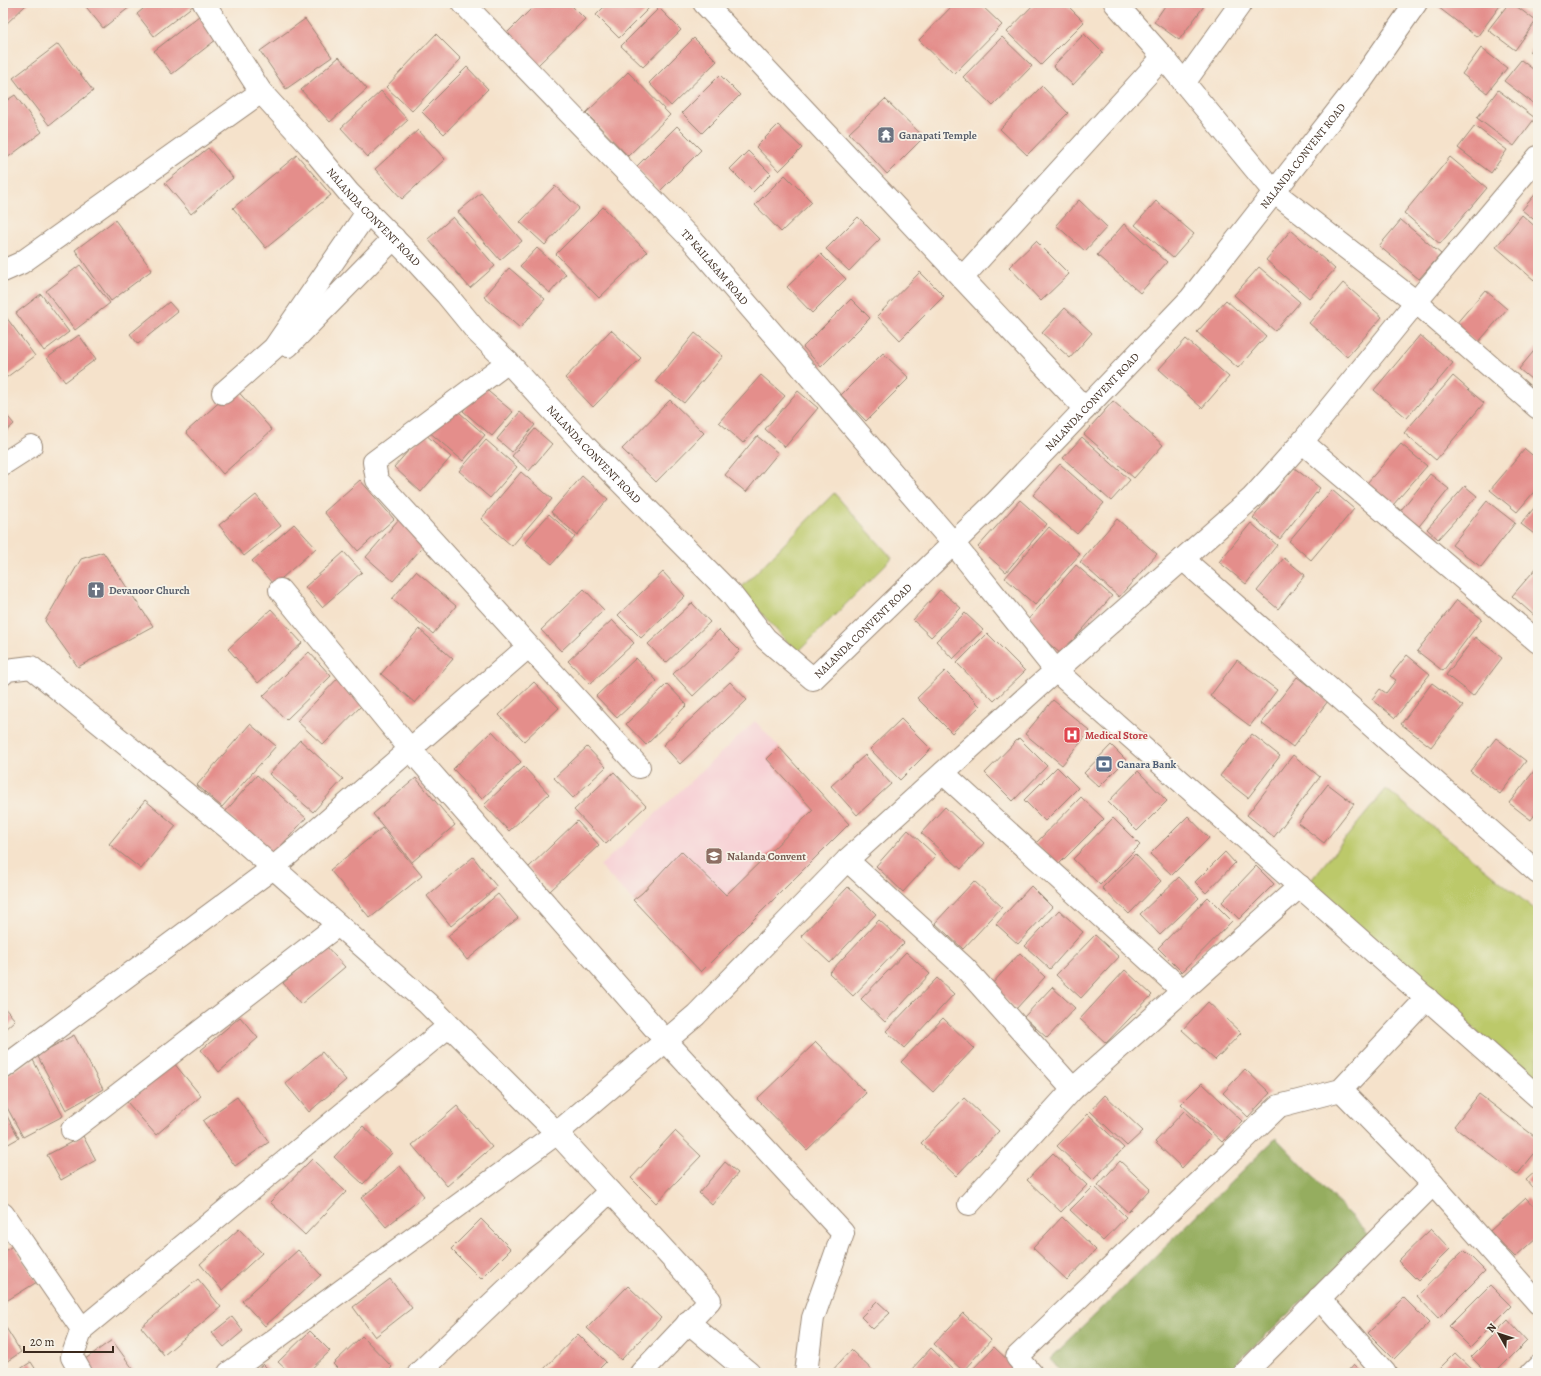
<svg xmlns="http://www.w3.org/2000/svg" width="1541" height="1376" font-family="Alegreya,serif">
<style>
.built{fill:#f7cfd4}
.green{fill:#bcc96b;stroke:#7c7a44}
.forest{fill:#95ad5f;stroke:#686c3e}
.building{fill:#e48e8b}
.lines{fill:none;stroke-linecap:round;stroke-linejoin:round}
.minor-casing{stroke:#988674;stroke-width:24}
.minor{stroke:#fff;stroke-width:22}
.labels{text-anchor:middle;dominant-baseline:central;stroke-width:3.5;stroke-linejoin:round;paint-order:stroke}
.worship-label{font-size:11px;font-weight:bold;fill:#5b616d;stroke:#f7f3e8;text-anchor:start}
.street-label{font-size:11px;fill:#3b2a1e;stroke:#f7f3e8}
.health-label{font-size:11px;font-weight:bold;fill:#be3a42;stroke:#f7f3e8;text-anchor:start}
.service-label{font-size:11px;font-weight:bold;fill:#4e5e75;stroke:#f7f3e8;text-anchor:start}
.education-label{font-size:11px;font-weight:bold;fill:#785e54;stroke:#f7f3e8;text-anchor:start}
</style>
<rect width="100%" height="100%" fill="#f7f3e8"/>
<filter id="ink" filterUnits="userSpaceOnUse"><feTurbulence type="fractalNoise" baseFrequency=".025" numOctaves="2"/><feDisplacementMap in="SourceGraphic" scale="8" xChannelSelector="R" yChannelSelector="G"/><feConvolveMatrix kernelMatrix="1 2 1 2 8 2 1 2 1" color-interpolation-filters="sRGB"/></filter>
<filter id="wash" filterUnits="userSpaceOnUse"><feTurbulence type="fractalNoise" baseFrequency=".012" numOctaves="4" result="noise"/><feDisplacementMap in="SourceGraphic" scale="16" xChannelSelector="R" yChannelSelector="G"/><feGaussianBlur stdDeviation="0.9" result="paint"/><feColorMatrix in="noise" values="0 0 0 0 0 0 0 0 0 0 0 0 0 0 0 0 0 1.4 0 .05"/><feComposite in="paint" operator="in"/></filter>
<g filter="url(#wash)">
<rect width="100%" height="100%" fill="#f5e2cb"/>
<path class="built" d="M 755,721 L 849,824 L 701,972 L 600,866 Z"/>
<path class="green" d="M 834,493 L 892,558 L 797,653 L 740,589 Z
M 1386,789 L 1538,912 L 1538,1081 L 1303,890 Z"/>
<path class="forest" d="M 1276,1138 L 1370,1236 L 1226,1373 L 1062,1373 L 1050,1359 Z"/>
<g id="blocks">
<path class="building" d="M 3,3 L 28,3 L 3,27 Z
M 83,3 L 135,3 L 103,28 Z
M 150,3 L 193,3 L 194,5 L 154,36 L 137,14 Z
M 537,3 L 569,3 L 585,19 L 538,65 L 507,33 Z
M 608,3 L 649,3 L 651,6 L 619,38 L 596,15 Z
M 955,3 L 979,3 L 1002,25 L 954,74 L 919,40 Z
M 1035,3 L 1065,3 L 1084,22 L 1041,65 L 1007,32 Z
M 1167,3 L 1199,3 L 1204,6 L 1179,40 L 1154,22 Z
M 1440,3 L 1502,3 L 1477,37 L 1438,7 Z
M 1509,3 L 1512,3 L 1536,21 L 1515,50 L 1488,30 Z
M 659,8 L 681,30 L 643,67 L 621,46 Z
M 199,16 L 217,39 L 172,74 L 154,51 Z
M 305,19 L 332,57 L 286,89 L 260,51 Z
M 436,34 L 461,59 L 412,111 L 386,87 Z
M 1084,34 L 1103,53 L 1073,85 L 1053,66 Z
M 1002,37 L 1032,66 L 993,106 L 963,77 Z
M 694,38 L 717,61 L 671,106 L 649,83 Z
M 1538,40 L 1538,59 L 1529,52 Z
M 58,44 L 93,91 L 49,125 L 13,78 Z
M 1481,48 L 1507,68 L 1487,93 L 1462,74 Z
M 339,57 L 367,89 L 330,122 L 301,90 Z
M 1521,60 L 1538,73 L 1538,107 L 1504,81 Z
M 467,67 L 488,89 L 444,134 L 422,112 Z
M 628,72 L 670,115 L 628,156 L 586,113 Z
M 720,75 L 740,95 L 702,133 L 682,113 Z
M 1042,86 L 1068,113 L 1027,155 L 1000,129 Z
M 1498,90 L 1535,118 L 1514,146 L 1477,118 Z
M 381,91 L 408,120 L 368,157 L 341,128 Z
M 15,95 L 42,132 L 3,161 L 3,103 Z
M 885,99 L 924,137 L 887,174 L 849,133 Z
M 778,125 L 802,148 L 779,171 L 756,147 Z
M 677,126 L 701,150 L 660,191 L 636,167 Z
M 1475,126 L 1507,150 L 1491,173 L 1458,148 Z
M 418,130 L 445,159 L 402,199 L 375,169 Z
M 208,148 L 233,178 L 191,214 L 165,183 Z
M 748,151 L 771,174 L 753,192 L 730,169 Z
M 297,155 L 331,195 L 266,248 L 233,208 Z
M 1450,157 L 1487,188 L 1440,244 L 1404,213 Z
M 785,175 L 812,202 L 781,232 L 755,205 Z
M 555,186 L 579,208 L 545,245 L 520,222 Z
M 1538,191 L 1538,223 L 1522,210 Z
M 481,193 L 522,241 L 500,260 L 458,212 Z
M 1079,200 L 1107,227 L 1085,251 L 1056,225 Z
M 1156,201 L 1194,234 L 1173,258 L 1135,225 Z
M 603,207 L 647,252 L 599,298 L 556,254 Z
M 1522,215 L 1538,229 L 1538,275 L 1534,280 L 1496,247 Z
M 453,217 L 495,266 L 470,288 L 428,239 Z
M 858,217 L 880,239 L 849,271 L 826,249 Z
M 115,220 L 152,270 L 111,301 L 75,250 Z
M 1401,220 L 1441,254 L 1419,279 L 1379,246 Z
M 1124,224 L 1167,262 L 1140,293 L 1097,255 Z
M 1291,230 L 1335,269 L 1309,298 L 1266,260 Z
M 1036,241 L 1069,274 L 1041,301 L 1009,267 Z
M 537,248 L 566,274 L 550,293 L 520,266 Z
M 821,254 L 846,279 L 812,313 L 787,287 Z
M 80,265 L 110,303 L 75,330 L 46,291 Z
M 1259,267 L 1300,302 L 1275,331 L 1234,295 Z
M 509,268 L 545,299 L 520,328 L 484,297 Z
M 920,272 L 944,296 L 900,340 L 877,316 Z
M 1343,283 L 1382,317 L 1347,357 L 1309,323 Z
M 1485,290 L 1507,309 L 1477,344 L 1455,325 Z
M 41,294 L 69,332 L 44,351 L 16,313 Z
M 851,299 L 870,318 L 821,367 L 803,347 Z
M 1226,300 L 1266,336 L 1238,368 L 1197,332 Z
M 169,302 L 178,312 L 138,344 L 130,334 Z
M 1065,308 L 1092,333 L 1070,358 L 1042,333 Z
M 3,313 L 35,356 L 3,380 Z
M 611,330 L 641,358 L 593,407 L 565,378 Z
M 695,333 L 723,356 L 684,403 L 656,381 Z
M 79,335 L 96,359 L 65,382 L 47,358 Z
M 1420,335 L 1453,363 L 1407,418 L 1374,390 Z
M 1186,339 L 1229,377 L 1202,408 L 1159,369 Z
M 1538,346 L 1538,385 L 1519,369 Z
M 883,353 L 909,378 L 866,421 L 841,395 Z
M 761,375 L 785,396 L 743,443 L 719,422 Z
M 1453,376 L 1484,403 L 1436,460 L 1404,433 Z
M 483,387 L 513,412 L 492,436 L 463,411 Z
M 235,388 L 272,430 L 223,474 L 186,432 Z
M 798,391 L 818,408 L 785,447 L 765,429 Z
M 670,400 L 704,433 L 656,482 L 622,449 Z
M 1113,401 L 1163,445 L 1134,478 L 1084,434 Z
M 451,405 L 485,435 L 463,461 L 428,431 Z
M 3,411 L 14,424 L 3,434 Z
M 520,412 L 535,425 L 512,452 L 497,439 Z
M 535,429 L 552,444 L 529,471 L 512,456 Z
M 424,433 L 451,457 L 421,492 L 394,467 Z
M 757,436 L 778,453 L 746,492 L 725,475 Z
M 1082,437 L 1130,480 L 1111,501 L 1063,458 Z
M 486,440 L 517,467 L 490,498 L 459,471 Z
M 1401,444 L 1427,466 L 1393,505 L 1367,483 Z
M 1525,449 L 1538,460 L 1538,487 L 1517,512 L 1490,490 Z
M 1060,464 L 1104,503 L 1077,534 L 1033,495 Z
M 1293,467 L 1320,488 L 1280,539 L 1253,518 Z
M 521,472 L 552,499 L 512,546 L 481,519 Z
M 1430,474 L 1449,489 L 1416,530 L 1397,515 Z
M 582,476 L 608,499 L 577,535 L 551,512 Z
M 360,480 L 394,519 L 358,551 L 324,512 Z
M 1465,486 L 1477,496 L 1438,539 L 1427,529 Z
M 1332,490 L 1354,509 L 1311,560 L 1289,541 Z
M 256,495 L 281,526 L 244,556 L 219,525 Z
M 1020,500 L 1047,524 L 1006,572 L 978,547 Z
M 1487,501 L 1515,523 L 1481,567 L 1452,545 Z
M 1538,503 L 1538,537 L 1521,524 Z
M 549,514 L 575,537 L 552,564 L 525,542 Z
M 399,519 L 426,543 L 393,581 L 366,557 Z
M 1117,519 L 1157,554 L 1119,597 L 1080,562 Z
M 1251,523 L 1277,545 L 1246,584 L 1219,562 Z
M 294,524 L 316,548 L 274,585 L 252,561 Z
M 1049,527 L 1080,554 L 1035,605 L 1005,578 Z
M 103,552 L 153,626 L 78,667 L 45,621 L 81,559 Z
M 344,552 L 362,572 L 322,607 L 305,587 Z
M 1284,558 L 1305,575 L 1278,609 L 1257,591 Z
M 1076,565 L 1112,596 L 1061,654 L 1025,623 Z
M 1538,566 L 1538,619 L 1512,596 Z
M 416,571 L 456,606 L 433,634 L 392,599 Z
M 663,572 L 685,596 L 641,638 L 618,615 Z
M 584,589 L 604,610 L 561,651 L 541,630 Z
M 940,590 L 961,608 L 931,637 L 913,620 Z
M 1457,600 L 1482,619 L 1443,671 L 1417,651 Z
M 692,603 L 710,622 L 666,663 L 648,644 Z
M 271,609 L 302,643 L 258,683 L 228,649 Z
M 965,613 L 983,630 L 953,659 L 936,641 Z
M 612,620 L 634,643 L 590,684 L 568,661 Z
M 419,629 L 453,659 L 415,703 L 381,674 Z
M 719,630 L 740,651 L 693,696 L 673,674 Z
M 987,633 L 1025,671 L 994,701 L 957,663 Z
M 1475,637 L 1502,658 L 1473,696 L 1446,675 Z
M 309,652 L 331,676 L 286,720 L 263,696 Z
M 1407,655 L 1430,674 L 1395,718 L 1372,699 L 1380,689 L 1386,693 L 1396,680 L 1390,676 Z
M 636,658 L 657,681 L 617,718 L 596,696 Z
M 1237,660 L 1277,690 L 1250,726 L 1210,696 Z
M 945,671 L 980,706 L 952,733 L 917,698 Z
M 341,675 L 367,700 L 323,745 L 297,721 Z
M 1297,677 L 1328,701 L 1293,747 L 1261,723 Z
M 534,682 L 559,708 L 524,741 L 499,715 Z
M 730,682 L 747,700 L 680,764 L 663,745 Z
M 1432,683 L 1463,706 L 1431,747 L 1401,724 Z
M 667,684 L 687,705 L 646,745 L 626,724 Z
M 1053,700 L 1090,731 L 1062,765 L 1025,734 Z
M 901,719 L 931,749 L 900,780 L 870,749 Z
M 250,724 L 276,746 L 222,807 L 197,785 Z
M 492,731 L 521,762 L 482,799 L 453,769 Z
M 1252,734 L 1280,756 L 1248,798 L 1220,776 Z
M 1019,738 L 1047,766 L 1013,801 L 985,773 Z
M 1496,738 L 1526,761 L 1500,794 L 1470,771 Z
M 300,740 L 343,779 L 313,812 L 269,774 Z
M 1111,745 L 1126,760 L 1099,787 L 1084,773 Z
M 587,747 L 606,767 L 573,798 L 554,778 Z
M 779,747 L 849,824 L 701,972 L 633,900 L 642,893 L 681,851 L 726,895 L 813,810 L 767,759 Z
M 865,755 L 891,784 L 857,815 L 831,786 Z
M 1293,755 L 1320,777 L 1274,837 L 1247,815 Z
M 1538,766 L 1538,810 L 1531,820 L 1509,803 Z
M 524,767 L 549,794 L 509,831 L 484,805 Z
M 1057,767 L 1078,788 L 1045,821 L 1024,800 Z
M 1138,771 L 1167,801 L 1137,831 L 1108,802 Z
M 614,772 L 646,806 L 606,844 L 574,810 Z
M 257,775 L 306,818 L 273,855 L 225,812 Z
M 416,778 L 455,825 L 412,862 L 373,814 Z
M 1328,784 L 1354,804 L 1324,843 L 1298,823 Z
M 1081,797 L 1104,819 L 1058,865 L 1035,844 Z
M 145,800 L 176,826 L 141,869 L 109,844 Z
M 945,807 L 984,843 L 961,869 L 921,833 Z
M 1188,816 L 1209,838 L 1172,875 L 1150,854 Z
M 1113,818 L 1140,845 L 1100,885 L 1073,859 Z
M 577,821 L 599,845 L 550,891 L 528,868 Z
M 382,828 L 422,876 L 370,918 L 330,870 Z
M 908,830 L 936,856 L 903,892 L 876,866 Z
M 1225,852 L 1235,863 L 1206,893 L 1195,882 Z
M 1135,854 L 1161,881 L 1129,914 L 1102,888 Z
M 473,857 L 497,887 L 451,926 L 427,896 Z
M 1256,866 L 1274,884 L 1239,919 L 1222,902 Z
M 1179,877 L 1199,898 L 1160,935 L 1140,914 Z
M 974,881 L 1002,907 L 963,949 L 935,923 Z
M 1031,886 L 1052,907 L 1018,944 L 996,924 Z
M 848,887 L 876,914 L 830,963 L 801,936 Z
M 498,894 L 518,918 L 467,960 L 448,936 Z
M 1208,897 L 1232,921 L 1182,972 L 1158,948 Z
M 1059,910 L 1083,932 L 1050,969 L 1025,946 Z
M 879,920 L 904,943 L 853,996 L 829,973 Z
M 1095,935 L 1119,957 L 1081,998 L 1056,975 Z
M 326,946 L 345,967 L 301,1004 L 283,983 Z
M 906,952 L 930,974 L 885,1022 L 861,999 Z
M 1020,953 L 1045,977 L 1016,1009 L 991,985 Z
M 1125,970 L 1152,995 L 1106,1043 L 1080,1019 Z
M 937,978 L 954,994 L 904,1048 L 886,1031 Z
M 1052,987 L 1075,1008 L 1047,1038 L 1024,1017 Z
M 1208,1002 L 1241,1033 L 1215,1060 L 1182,1030 Z
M 3,1006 L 15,1020 L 3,1031 Z
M 240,1017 L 258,1038 L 219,1072 L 201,1050 Z
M 943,1018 L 974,1048 L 933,1092 L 901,1062 Z
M 74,1035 L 103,1089 L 66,1110 L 37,1055 Z
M 816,1042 L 866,1093 L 807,1150 L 757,1099 Z
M 322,1052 L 346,1080 L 309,1112 L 285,1083 Z
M 33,1060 L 63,1116 L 23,1137 L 3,1100 L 3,1077 Z
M 173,1062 L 201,1096 L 156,1135 L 127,1102 Z
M 1245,1069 L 1270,1093 L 1248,1117 L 1223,1093 Z
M 1202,1083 L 1242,1121 L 1222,1142 L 1181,1104 Z
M 1479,1094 L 1538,1139 L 1538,1149 L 1517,1175 L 1454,1126 Z
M 1105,1095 L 1143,1131 L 1127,1146 L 1090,1111 Z
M 237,1097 L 269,1142 L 235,1166 L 203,1121 Z
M 964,1098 L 999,1131 L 956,1176 L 921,1143 Z
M 457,1106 L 492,1147 L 447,1186 L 412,1145 Z
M 3,1109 L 19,1138 L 3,1147 Z
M 1184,1111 L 1211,1137 L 1182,1168 L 1155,1142 Z
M 1088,1114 L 1124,1148 L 1093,1180 L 1057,1146 Z
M 363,1126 L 392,1153 L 363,1184 L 334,1157 Z
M 675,1131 L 701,1156 L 656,1203 L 631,1178 Z
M 83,1136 L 96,1160 L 61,1180 L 47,1155 Z
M 1053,1153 L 1087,1185 L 1061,1212 L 1027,1180 Z
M 312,1159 L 346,1192 L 305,1235 L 270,1202 Z
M 1120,1161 L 1150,1189 L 1128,1212 L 1098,1185 Z
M 725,1162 L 738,1173 L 712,1205 L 699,1193 Z
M 400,1166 L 424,1196 L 386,1227 L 361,1198 Z
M 1538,1169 L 1538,1194 L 1526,1180 Z
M 1094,1186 L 1126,1217 L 1103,1241 L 1070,1210 Z
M 1526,1198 L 1538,1211 L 1538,1236 L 1515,1257 L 1490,1231 Z
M 1062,1217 L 1096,1250 L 1067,1280 L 1033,1248 Z
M 481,1219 L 511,1249 L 481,1279 L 451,1249 Z
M 239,1229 L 262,1253 L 222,1290 L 200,1264 Z
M 1431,1229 L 1450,1249 L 1418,1281 L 1398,1261 Z
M 14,1245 L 37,1282 L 3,1303 L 3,1252 Z
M 298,1250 L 321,1275 L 265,1326 L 242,1301 Z
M 1464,1250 L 1485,1271 L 1438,1318 L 1417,1296 Z
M 198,1279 L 221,1307 L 164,1355 L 141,1327 Z
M 390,1279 L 412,1308 L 375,1337 L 353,1307 Z
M 1490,1285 L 1511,1306 L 1470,1347 L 1449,1326 Z
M 628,1286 L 661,1318 L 621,1360 L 587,1328 Z
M 1404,1298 L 1429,1323 L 1394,1359 L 1368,1333 Z
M 877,1301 L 890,1313 L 873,1329 L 861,1317 Z
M 963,1313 L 991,1340 L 963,1371 L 934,1344 Z
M 232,1317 L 243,1331 L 224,1347 L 212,1333 Z
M 1508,1320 L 1527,1341 L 1495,1373 L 1487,1373 L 1471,1357 Z
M 3,1323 L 21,1352 L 3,1364 Z
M 310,1331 L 330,1351 L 307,1373 L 290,1373 L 278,1362 Z
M 578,1334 L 606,1362 L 595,1373 L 542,1373 L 541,1372 Z
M 362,1336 L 392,1367 L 387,1373 L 342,1373 L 333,1364 Z
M 112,1340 L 136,1373 L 89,1373 L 81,1362 Z
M 994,1347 L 1015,1367 L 1010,1373 L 969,1373 Z
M 931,1348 L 957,1373 L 914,1373 L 911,1370 Z
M 851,1350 L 875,1373 L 830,1373 Z
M 1455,1353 L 1476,1373 L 1435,1373 Z
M 31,1362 L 38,1373 L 14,1373 Z
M 263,1364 L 272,1373 L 253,1373 Z
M 1354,1364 L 1363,1373 L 1346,1373 Z"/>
</g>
</g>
<g filter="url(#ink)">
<use href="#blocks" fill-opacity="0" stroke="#988674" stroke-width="1"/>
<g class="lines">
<g class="minor-casing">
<g id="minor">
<path id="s1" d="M 204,3 L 261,92 L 310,146 L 349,193 L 411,256 L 446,294 L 477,332 L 508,362 L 586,447 L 731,594 L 766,639 L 813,679 L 995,503 L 1191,298 L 1362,80 L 1416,3"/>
<path id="s2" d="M 463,3 L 692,240 L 953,543 L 1056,671 L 1538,1097"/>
<path d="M 704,3 L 1085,409"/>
<path d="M 1115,3 L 1163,57 L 1274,192 L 1416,302 L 1538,408"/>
<path d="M 1184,83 L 1241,3"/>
<path d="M 3,271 L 21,263 L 261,92"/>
<path d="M 962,278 L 1163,57"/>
<path d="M 288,346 L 394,238"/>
<path d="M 508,362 L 374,462 L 377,480 L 639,767"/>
<path d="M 223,393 L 274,348 L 368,211"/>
<path d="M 1302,442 L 1538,642"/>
<path d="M 3,464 L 31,446"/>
<path d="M 1183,559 L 1538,873"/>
<path d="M 280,590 L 410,749 L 666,1041 L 843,1233 L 813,1318 L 806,1373"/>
<path d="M 3,674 L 7,670 L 31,667 L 228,828 L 427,1003 L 557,1133 L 710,1300 L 641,1373"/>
<path d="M 943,773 L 1183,991"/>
<path d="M 847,860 L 964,967 L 1073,1089"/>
<path d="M 3,1068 L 273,868 L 528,647"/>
<path d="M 1341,1090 L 1433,1184 L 1538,1303"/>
<path d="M 72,1130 L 338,925"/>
<path d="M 969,1204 L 1073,1089 L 1300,886"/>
<path d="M 3,1214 L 82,1329"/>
<path d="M 1319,1298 L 1385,1373"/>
<path d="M 688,1322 L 749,1373"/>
<path d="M 81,1373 L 72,1357 L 82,1329 L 449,1026"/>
<path d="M 229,1373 L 557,1133 L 696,1015 L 847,860 L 1034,690 L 1252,498 L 1302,442 L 1416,302 L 1538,157"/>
<path d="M 419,1373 L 610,1191"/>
<path d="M 1031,1373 L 1017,1357 L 1279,1106 L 1341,1090 L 1427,998"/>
<path d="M 1245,1373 L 1433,1184"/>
<path d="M 1532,1373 L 1538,1367"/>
</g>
</g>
<use href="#minor" class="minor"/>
</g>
</g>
<defs>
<g id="temple-square" transform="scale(0.9)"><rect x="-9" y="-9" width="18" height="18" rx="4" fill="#6b7280" stroke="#f7f3e8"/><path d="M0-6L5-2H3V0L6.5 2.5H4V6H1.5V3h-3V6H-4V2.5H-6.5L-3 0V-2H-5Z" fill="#fff"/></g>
<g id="church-square" transform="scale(0.9)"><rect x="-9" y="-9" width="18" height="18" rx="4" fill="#6b7280" stroke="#f7f3e8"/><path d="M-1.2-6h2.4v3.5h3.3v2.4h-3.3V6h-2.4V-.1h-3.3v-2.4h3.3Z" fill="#fff"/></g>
<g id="hospital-square" transform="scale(0.9)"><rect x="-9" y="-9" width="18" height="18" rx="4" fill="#e0444e" stroke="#f7f3e8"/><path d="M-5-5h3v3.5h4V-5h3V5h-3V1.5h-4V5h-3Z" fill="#fff"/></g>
<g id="bank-square" transform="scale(0.9)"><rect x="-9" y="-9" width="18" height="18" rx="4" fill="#5c6f8a" stroke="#f7f3e8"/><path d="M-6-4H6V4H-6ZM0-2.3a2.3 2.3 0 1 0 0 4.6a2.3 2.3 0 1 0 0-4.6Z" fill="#fff"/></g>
<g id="school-square" transform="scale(0.9)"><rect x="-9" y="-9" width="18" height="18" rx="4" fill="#8d6e63" stroke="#f7f3e8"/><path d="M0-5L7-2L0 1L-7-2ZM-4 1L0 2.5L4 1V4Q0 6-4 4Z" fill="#fff"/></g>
</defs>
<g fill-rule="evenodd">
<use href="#temple-square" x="886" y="135"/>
<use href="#church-square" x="96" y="590"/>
<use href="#hospital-square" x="1072" y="735"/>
<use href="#bank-square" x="1104" y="764"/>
<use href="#school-square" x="714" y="856"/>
</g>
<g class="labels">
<g class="worship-label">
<text x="899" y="135">Ganapati Temple</text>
<text x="109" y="590">Devanoor Church</text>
</g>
<g class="street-label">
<text stroke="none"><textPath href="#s1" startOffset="1630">NALANDA CONVENT ROAD</textPath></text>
<text stroke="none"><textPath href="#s1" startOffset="274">NALANDA CONVENT ROAD</textPath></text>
<text stroke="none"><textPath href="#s2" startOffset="365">TP KAILASAM ROAD</textPath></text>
<text stroke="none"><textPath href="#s1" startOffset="1306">NALANDA CONVENT ROAD</textPath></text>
<text stroke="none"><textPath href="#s1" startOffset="598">NALANDA CONVENT ROAD</textPath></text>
<text stroke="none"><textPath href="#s1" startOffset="982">NALANDA CONVENT ROAD</textPath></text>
</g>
<g class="health-label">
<text x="1085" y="735">Medical Store</text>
</g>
<g class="service-label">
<text x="1117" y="764">Canara Bank</text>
</g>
<g class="education-label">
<text x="727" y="856">Nalanda Convent</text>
</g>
</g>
<rect width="1541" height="1376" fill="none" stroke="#f7f3e8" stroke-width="16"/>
<g transform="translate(1499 1334) rotate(309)" stroke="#f7f3e8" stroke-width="3" paint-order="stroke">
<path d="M0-3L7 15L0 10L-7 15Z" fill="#3b2a1e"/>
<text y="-6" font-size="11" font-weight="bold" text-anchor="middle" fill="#3b2a1e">N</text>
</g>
<path d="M24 1346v6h89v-6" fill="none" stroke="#3b2a1e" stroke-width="2"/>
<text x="30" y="1346" font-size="12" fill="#3b2a1e" stroke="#f7f3e8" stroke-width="3" paint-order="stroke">20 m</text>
</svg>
